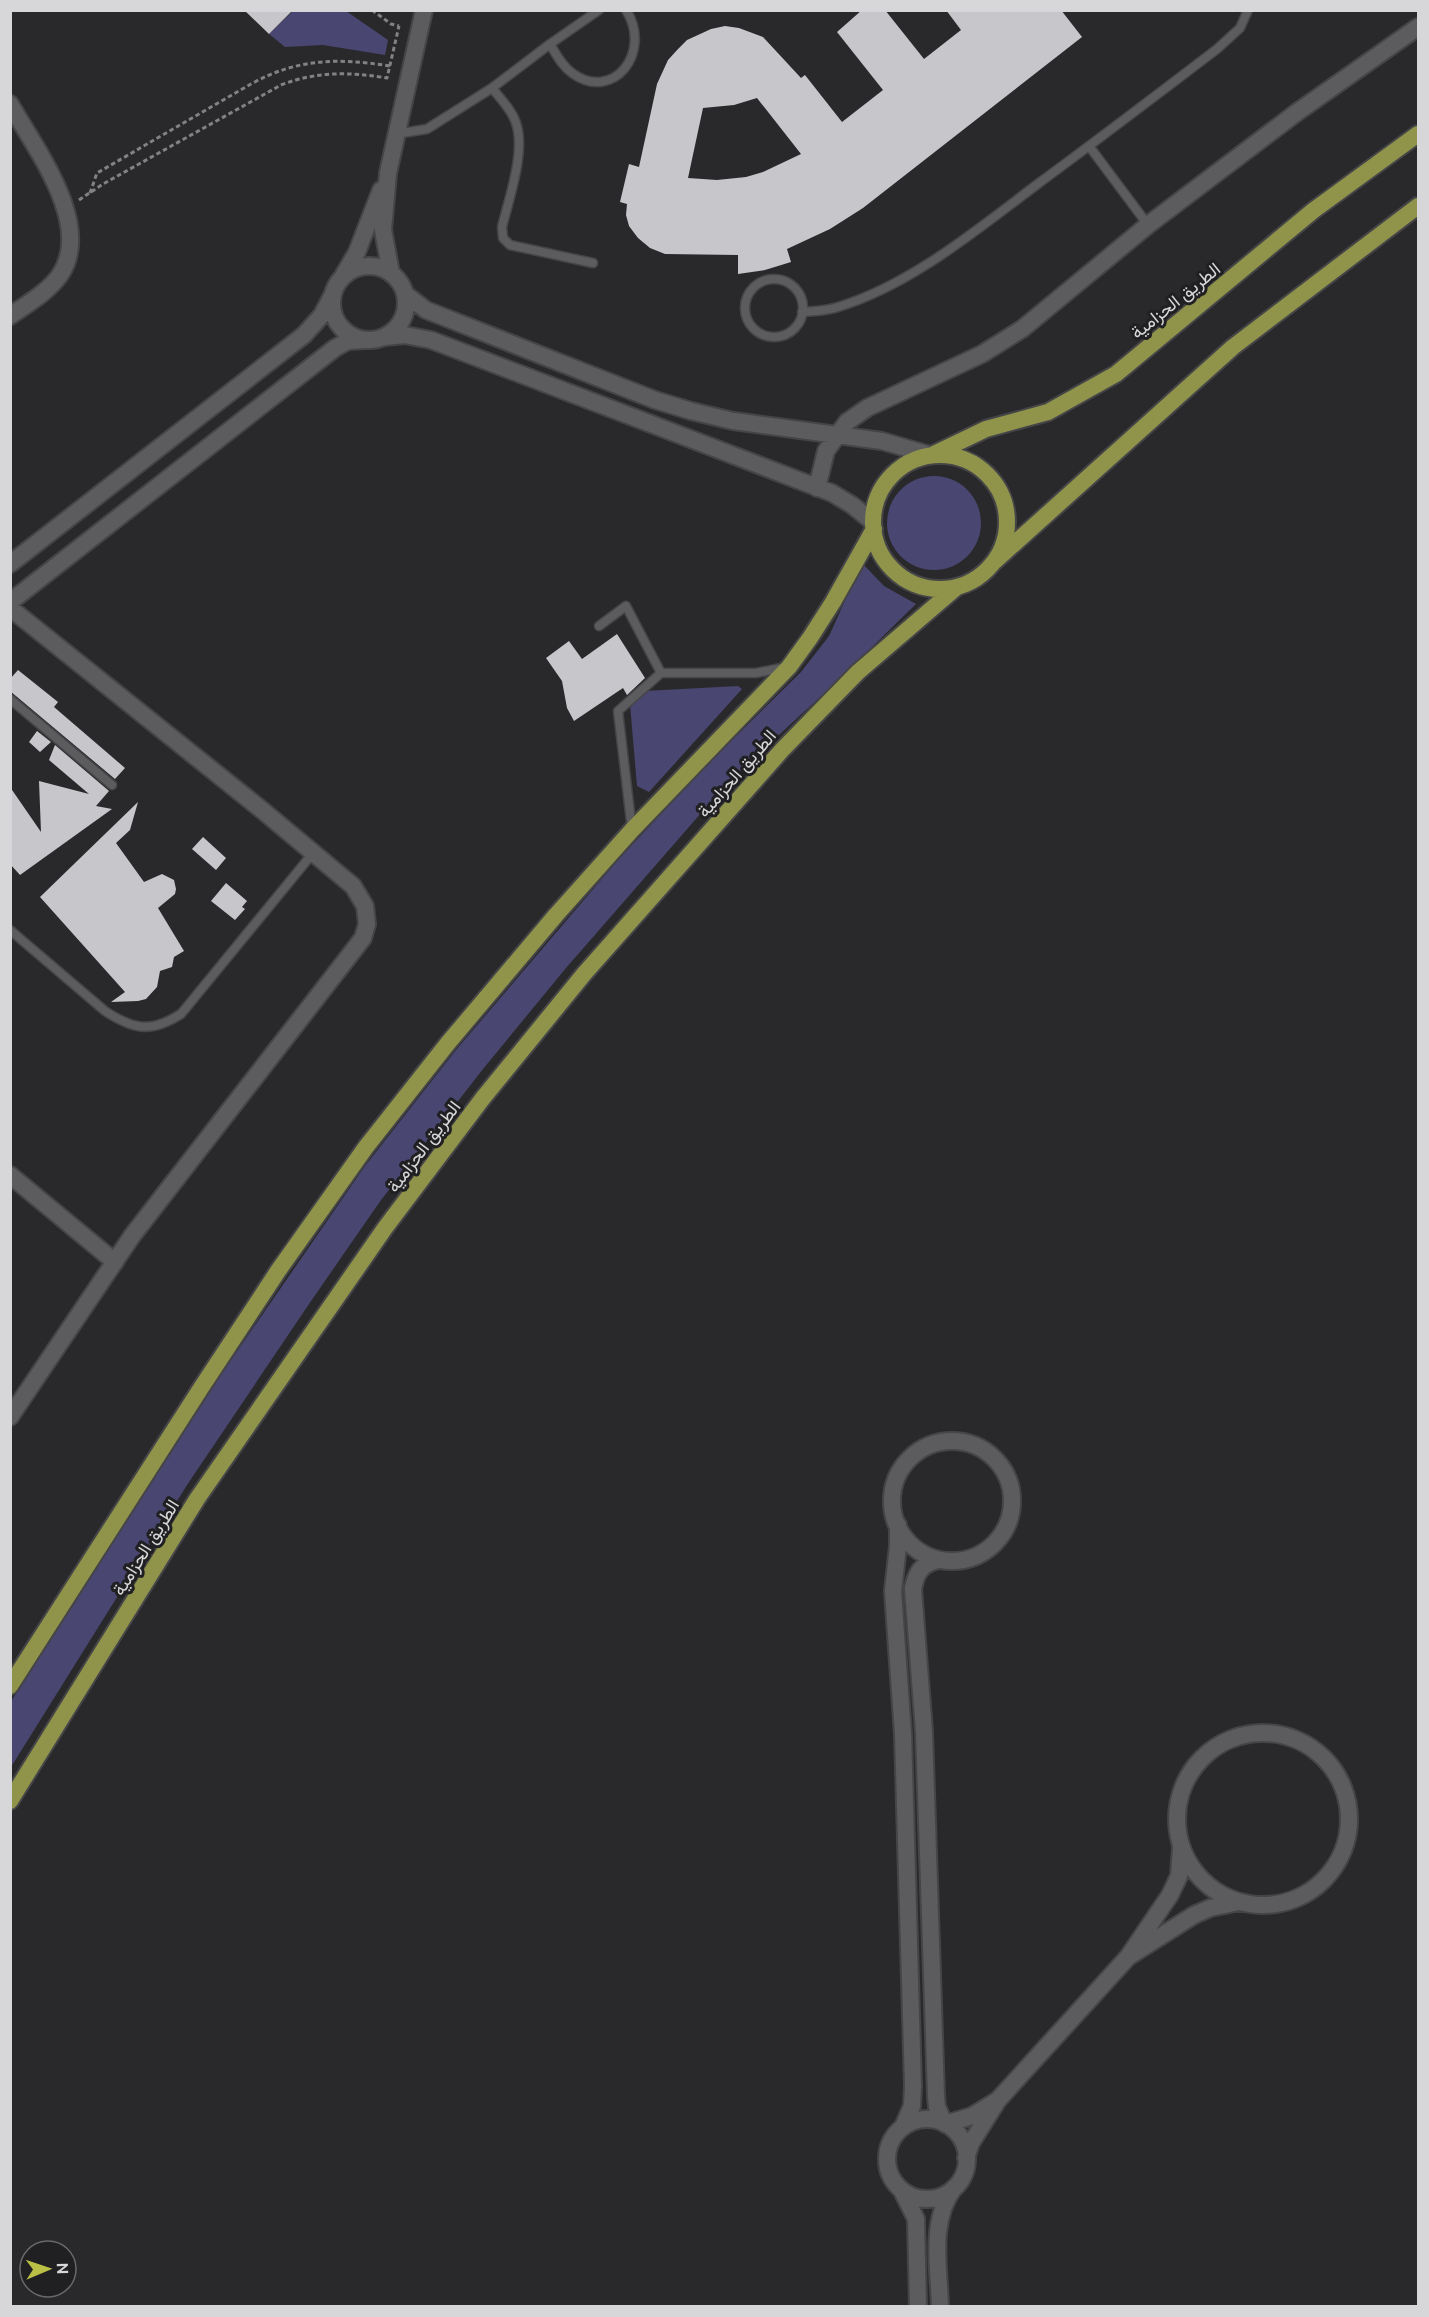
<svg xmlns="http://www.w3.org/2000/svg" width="1429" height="2317" font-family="Ubuntu,Vazirmatn,sans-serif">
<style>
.green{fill:#494671}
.building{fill:#c7c7cb;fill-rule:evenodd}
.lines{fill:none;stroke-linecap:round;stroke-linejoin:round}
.service-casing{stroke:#454547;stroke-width:11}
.minor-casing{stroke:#454547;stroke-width:20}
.trunk-casing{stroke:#454547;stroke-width:20}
.path{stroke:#828284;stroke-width:3;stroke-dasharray:4.5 3;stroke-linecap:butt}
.service{stroke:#5c5c5f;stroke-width:8}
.minor{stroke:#5c5c5f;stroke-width:16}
.trunk{stroke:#90944a;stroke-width:16}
.labels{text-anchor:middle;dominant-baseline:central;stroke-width:6;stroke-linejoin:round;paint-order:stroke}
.street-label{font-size:18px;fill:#d7d7d9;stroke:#202022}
</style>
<rect width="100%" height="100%" fill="#29292c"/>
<path class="green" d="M 293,11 L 346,11 L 388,40 L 385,55 L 323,45 L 285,47 L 269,34 Z
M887 523a47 47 0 1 1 94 0a47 47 0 1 1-94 0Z
M 862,563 L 884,586 L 916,604 L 832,686 L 729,781 L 566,968 L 483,1069 L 381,1200 L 309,1304 L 187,1485 L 11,1767 L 10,1703 L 114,1536 L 182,1431 L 365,1166 L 456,1050 L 618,860 L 704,768 L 801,672 L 829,636 Z
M 738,686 L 742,689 L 649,792 L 637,786 L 630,704 L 645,691 Z"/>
<path class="building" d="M 244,10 L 293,10 L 269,34 Z
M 862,10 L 885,10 L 924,59 L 961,30 L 946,10 L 1061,10 L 1082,37 L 863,208 L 830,229 L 787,249 L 791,262 L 765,270 L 738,274 L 738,255 L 665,254 L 650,248 L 638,238 L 629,226 L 626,215 L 627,204 L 620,202 L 629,164 L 639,167 L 657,84 L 668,60 L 678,49 L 687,40 L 711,29 L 725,26 L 739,28 L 763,37 L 801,78 L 805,75 L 842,122 L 883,90 L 837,32 ZM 757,98 L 801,154 L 763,172 L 746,177 L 717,180 L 688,178 L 703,108 L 734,105 Z
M 617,634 L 645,678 L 627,695 L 623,688 L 574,721 L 567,708 L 562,681 L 546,658 L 569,641 L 582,659 Z
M 18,670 L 58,702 L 54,707 L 125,768 L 115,779 L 10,691 L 10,679 Z
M 37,731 L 51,742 L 40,752 L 29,742 Z
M 55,745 L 109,791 L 96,806 L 112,809 L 20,875 L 10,864 L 10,787 L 41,832 L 39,781 L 89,794 L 49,760 Z
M 138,802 L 130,830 L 116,843 L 144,882 L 162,874 L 174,880 L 176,889 L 175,894 L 158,908 L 184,951 L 174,957 L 172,967 L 160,971 L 157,987 L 146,999 L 138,1001 L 111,1002 L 125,992 L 40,897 Z
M 203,837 L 226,858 L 216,870 L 192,849 Z
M 226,883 L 247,901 L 242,907 L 245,909 L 235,920 L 211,901 Z"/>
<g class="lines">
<g class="service-casing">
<path id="service" d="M 550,44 C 556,54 562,66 572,73 C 613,103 653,52 626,10
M 492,88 C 500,98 509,107 514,118 C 528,146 509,198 502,227 L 503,238 L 510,245 L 593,263
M 396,134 L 427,129 L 492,88 L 550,44 L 599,10
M 1089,146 L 1148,225
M745 308a29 29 0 1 1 58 0a29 29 0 1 1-58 0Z
M 802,312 C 814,311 827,311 838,307 C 911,285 979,228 1039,183 C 1099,139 1158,94 1217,49 L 1240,28 L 1248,10
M 599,626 L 626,606 L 661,673
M 10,699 L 112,785
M 632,830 L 618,711 L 661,673 L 756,673 L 786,667
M 10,930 L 105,1011 C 134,1030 151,1033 181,1014 L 313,853"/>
</g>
<g class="minor-casing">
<path id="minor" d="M 10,104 C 35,148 94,225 60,275 C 48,292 27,304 10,316
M332 303a37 37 0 1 1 74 0a37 37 0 1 1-74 0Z
M 391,273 L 383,230 L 388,173 L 424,10
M 343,276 L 357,252 L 381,190
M 405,294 L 426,310 L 655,400 L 691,411 L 733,421 L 882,441 L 930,455
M 384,337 L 405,335 L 431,340 L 832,493 L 852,505 L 873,522
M 817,488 L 826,451 L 847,422 L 867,408 L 982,354 L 1022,329 L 1148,225 L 1296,113 L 1418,27
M 10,564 L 304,335 L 322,315 L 332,296
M 10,602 L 335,348 L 348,341 L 365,340
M 10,608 L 262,810 L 353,886 L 365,906 L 367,924 L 363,938 L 132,1236 L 10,1417
M 10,1175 L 115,1262
M892 1501a60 60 0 1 1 120 0a60 60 0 1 1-120 0Z
M 898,1525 L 898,1546 L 893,1591 L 903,1734 L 913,2086 L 912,2106 L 903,2127
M 938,1560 C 921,1564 916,1573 913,1589 L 924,1732 L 936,2096 L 937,2107 L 944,2123
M1177 1819a86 86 0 1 1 172 0a86 86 0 1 1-172 0Z
M 1181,1848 L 1179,1876 L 1170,1895 L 1128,1957 L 1194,1915 L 1210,1908 L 1239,1902
M 998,2100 L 1128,1957
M887 2159a40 40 0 1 1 80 0a40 40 0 1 1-80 0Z
M 945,2124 L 972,2116 L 998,2100 L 971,2143 L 966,2158
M 902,2191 L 916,2219 L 918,2306
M 940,2306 C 939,2268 929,2221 954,2188"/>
</g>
<g class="trunk-casing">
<path id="trunk" d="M 934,454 L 986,429 L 1048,412 L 1116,374 L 1314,210 L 1418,134
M873 522a67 67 0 1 1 134 0a67 67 0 1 1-134 0Z
M 995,561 L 1233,347 L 1418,206
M 10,1686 L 201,1388 L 278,1271 L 366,1147 L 448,1043 L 556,915 L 632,830 L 789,667 L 810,638 L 833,602 L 874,529
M 10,1801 L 197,1499 L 385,1228 L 483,1098 L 584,974 L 782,750 L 858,672 L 957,587"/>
</g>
<path class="path" d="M 372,10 L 391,24 L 399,26
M 90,193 L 97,173 L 251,84 C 298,58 338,58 390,66
M 79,200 L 103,184 L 281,85 C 317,71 350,72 387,78 L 399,26"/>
<use href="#service" class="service"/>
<use href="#minor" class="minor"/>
<use href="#trunk" class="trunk"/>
</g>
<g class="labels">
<g class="street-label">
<text transform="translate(1175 300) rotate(-39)">الطريق الحزامية</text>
<text transform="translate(736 773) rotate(-49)">الطريق الحزامية</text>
<text transform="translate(423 1146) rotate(-53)">الطريق الحزامية</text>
<text transform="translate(145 1547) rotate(-58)">الطريق الحزامية</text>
</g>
</g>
<rect width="1429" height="2317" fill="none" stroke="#d7d7d9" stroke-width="24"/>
<g transform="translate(48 2269) rotate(88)"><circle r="28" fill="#202022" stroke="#69696b" stroke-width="1.5"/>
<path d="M0-4.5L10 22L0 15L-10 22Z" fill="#bac045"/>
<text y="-9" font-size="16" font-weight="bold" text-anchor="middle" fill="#d7d7d9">N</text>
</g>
</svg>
